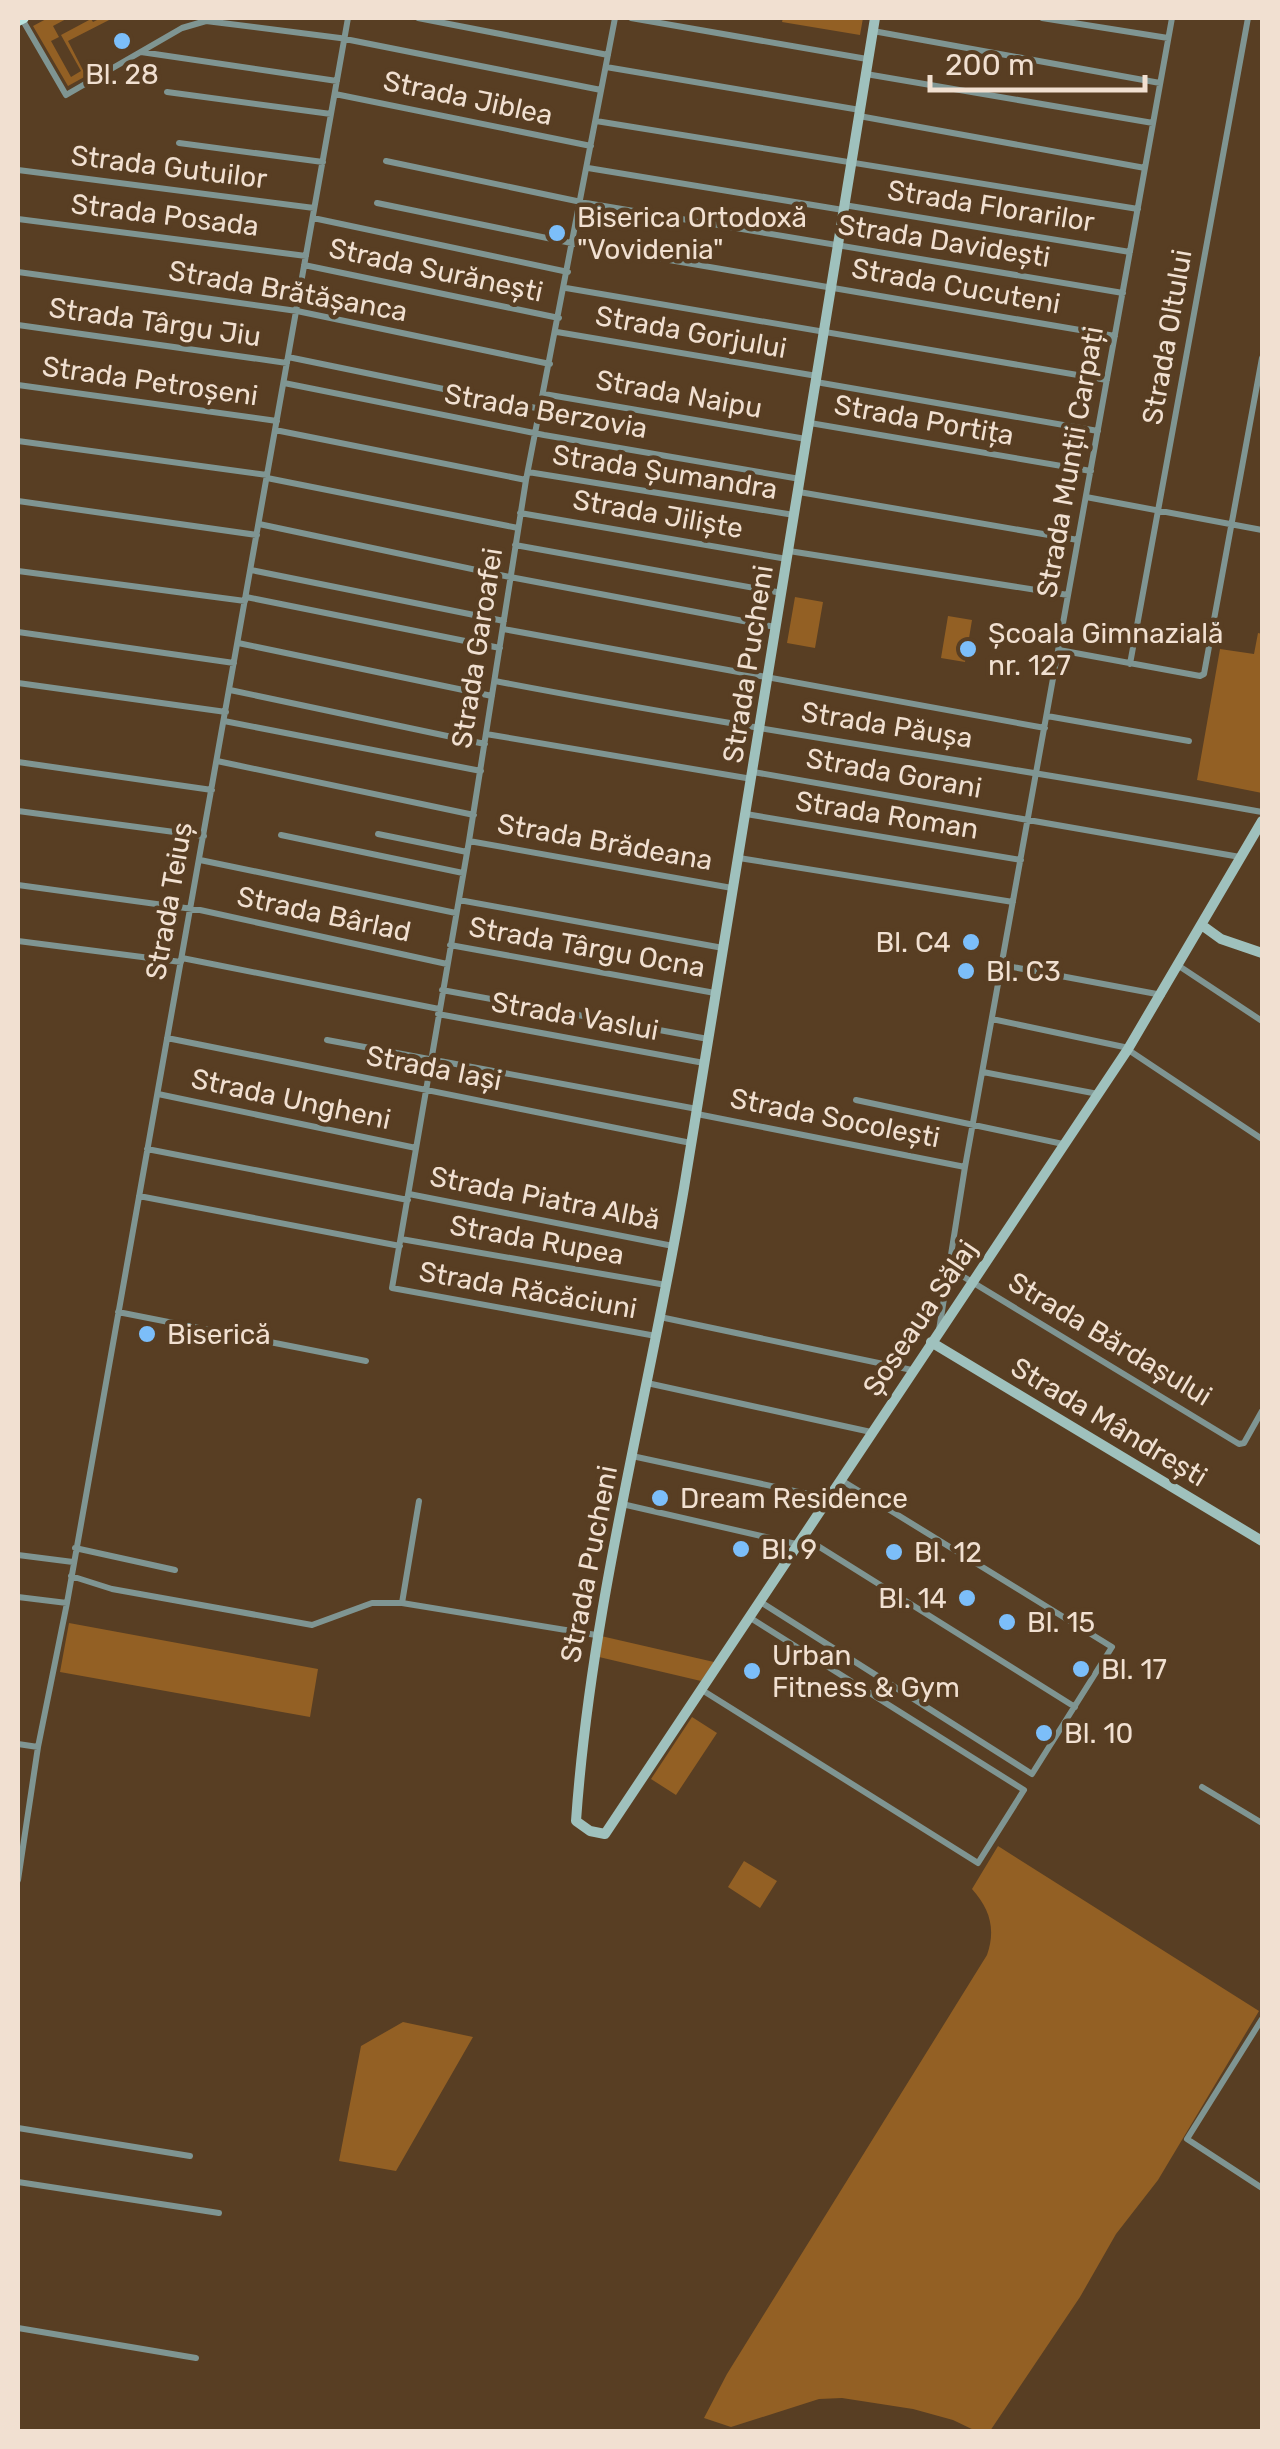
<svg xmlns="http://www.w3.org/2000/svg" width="1280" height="2449" font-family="Rubik,sans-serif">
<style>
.green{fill:#936024}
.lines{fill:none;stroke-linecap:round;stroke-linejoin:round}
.street{stroke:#7f9592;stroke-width:6}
.secondary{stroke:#9fc1bd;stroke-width:10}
.primary{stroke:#b8e4de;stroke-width:10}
.poi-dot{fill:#7cbef9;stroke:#583e23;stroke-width:4}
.labels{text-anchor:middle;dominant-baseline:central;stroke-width:9;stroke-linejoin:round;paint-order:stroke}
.poi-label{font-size:28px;fill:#f1e0d1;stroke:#583e23;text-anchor:start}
.street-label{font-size:28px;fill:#f1e0d1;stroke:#583e23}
</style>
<rect width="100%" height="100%" fill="#583e23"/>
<path class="green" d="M 48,18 L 68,18 L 53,26 L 59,37 L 51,41 L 71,77 L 81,71 L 61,35 L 91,19 L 93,22 L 101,18 L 113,18 L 68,41 L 86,76 L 68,86 L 33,26 Z
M 783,18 L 863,18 L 860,35 L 782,22 Z
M 795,597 L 823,602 L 815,648 L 787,643 Z
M 948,616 L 972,620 L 965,662 L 941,658 Z
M 1258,633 L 1262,634 L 1262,793 L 1197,780 L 1220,649 L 1254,654 Z
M 69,1623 L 318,1669 L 310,1717 L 60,1672 Z
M 601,1636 L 714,1662 L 701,1681 L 599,1657 Z
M 692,1717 L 717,1733 L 676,1795 L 651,1779 Z
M 998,1846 L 1259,2011 L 1158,2180 L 1116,2234 L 1080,2297 L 990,2431 L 976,2431 L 953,2420 L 913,2409 L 842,2398 L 819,2399 L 731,2427 L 704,2418 L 727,2374 L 987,1955 C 996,1929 990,1909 972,1889 Z
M 744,1861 L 777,1881 L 760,1908 L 728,1887 Z
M 403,2022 L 473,2037 L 396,2171 L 339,2161 L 361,2046 Z"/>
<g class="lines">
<path class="street" d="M 418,18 L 608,55
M 615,18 L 526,480 L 469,841 L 392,1288 L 656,1336
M 631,18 L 867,59
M 1042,18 L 1168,38
M 22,19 L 66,95 L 182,28 L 206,21 L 340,38 L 601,90
M 873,31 L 1160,83
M 141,52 L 337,81
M 606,67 L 860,110
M 866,74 L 1153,123
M 167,92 L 331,114
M 335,94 L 591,146
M 859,116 L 1145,168
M 596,121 L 1138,209
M 179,143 L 323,162
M 386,161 L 586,203 L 1123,293
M 588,168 L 843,210
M 18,170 L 314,208
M 377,203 L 581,245 L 1115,336
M 844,205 L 1130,252
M 313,218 L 568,272
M 18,219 L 306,256
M 304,265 L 559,318
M 18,272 L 297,311 L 550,364
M 566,288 L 1107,380
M 18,325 L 287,363
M 557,332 L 817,376
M 288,357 L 541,409
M 816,382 L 1098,431
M 284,383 L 544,435 L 800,479
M 18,385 L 277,421
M 544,394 L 806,439
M 810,423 L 1091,471
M 275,430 L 526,480
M 18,441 L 267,475
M 528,472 L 794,515
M 267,478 L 518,528
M 799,492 L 1078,540
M 1086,497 L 1262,530
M 18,501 L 257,535
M 520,513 L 787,559
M 259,524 L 510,577 L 775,627
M 515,545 L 782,593
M 789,551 L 1068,595
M 251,570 L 504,621
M 18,571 L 245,601
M 246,597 L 500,648
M 503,629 L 1045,728
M 18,632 L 234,663
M 238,643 L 492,696
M 1059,650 L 1200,676 L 1204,674 L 1262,358
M 1130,664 L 1248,18
M 495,681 C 750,730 1007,766 1262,812
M 18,683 L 226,712
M 230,690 L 485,744
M 1047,716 L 1189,741
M 224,721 L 481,771
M 486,734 L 752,779
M 217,761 L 474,815
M 18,762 L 212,790
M 753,772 L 1240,857
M 18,811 L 204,836
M 746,814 L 1021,860
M 378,834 L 467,852
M 281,835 L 463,873
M 469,841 L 732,888
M 739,858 L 1013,902
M 200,860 L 456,913
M 18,885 L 200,910 L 447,964
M 459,900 L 723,948
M 18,941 L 181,962
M 450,945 L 715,993
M 182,958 L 439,1009
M 1002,965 L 1162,995
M 1179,966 L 1262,1021
M 442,990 L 708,1039
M 438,1014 L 704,1063
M 992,1019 L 1124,1047 L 1262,1139
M 167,1038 L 691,1143
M 327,1040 L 697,1109
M 983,1072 L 1098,1094
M 158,1094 L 416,1148
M 856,1100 L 1063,1144
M 697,1114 L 965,1167
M 147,1149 L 408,1200
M 409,1194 L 673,1246
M 139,1196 L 400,1246
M 401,1239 L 666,1285
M 949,1268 L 1239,1444 L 1244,1443 L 1262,1411
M 118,1312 L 366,1361
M 660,1317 L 912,1370
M 939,1330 L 965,1167 L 1172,18
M 647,1383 L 871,1432
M 632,1456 L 827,1498
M 622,1504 L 796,1544
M 802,1536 L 1075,1707
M 75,1548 L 175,1570
M 18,1555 L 73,1562
M 71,1576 L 112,1589 L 312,1625 L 372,1603 L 402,1603 L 596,1635
M 18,1597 L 67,1603
M 759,1601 L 1032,1774 L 1112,1647 L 841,1480
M 402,1603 L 419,1501
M 702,1690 L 978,1863 L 1024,1790 L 749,1617
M 18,1744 L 38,1747
M 1202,1787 L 1262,1823
M 18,1880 L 38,1747 L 67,1603 L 348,18
M 1262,2019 L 1187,2139 L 1262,2188
M 18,2128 L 190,2156
M 18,2182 L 219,2213
M 18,2328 L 196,2358"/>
<path class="secondary" d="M 875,18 C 810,407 750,798 684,1188 C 648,1399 591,1607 576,1821 L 590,1831 L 605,1834 L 1128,1049 L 1262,821
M 1203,926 L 1221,939 L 1262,953
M 931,1342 L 1262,1541"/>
<path class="primary" d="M 18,21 L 24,18"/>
</g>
<g class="poi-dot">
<circle cx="122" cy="41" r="10"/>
<circle cx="557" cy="233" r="10"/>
<circle cx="968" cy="649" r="10"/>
<circle cx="971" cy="942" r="10"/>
<circle cx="966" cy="971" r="10"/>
<circle cx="147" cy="1334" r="10"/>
<circle cx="660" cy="1498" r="10"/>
<circle cx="741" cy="1549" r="10"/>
<circle cx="894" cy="1552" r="10"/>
<circle cx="967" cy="1598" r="10"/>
<circle cx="1007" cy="1622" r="10"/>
<circle cx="1081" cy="1669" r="10"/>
<circle cx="752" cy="1671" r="10"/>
<circle cx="1044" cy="1733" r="10"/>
</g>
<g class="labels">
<g class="poi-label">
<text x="122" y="74" text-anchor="middle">Bl. 28</text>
<text x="577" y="217">Biserica Ortodoxă<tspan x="577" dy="32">"Vovidenia"</tspan></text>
<text x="988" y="633">Școala Gimnazială<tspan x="988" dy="32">nr. 127</tspan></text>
<text x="951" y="942" text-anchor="end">Bl. C4</text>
<text x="986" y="971">Bl. C3</text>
<text x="167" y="1334">Biserică</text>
<text x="680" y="1498">Dream Residence</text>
<text x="761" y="1549">Bl. 9</text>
<text x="914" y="1552">Bl. 12</text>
<text x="947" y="1598" text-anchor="end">Bl. 14</text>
<text x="1027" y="1622">Bl. 15</text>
<text x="772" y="1655">Urban<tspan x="772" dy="32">Fitness &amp; Gym</tspan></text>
<text x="1101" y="1669">Bl. 17</text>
<text x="1064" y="1733">Bl. 10</text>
</g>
<g class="street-label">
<text transform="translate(468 98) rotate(12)">Strada Jiblea</text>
<text transform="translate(169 167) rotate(7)">Strada Gutuilor</text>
<text transform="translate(991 206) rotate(9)">Strada Florarilor</text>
<text transform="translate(165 215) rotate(7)">Strada Posada</text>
<text transform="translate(944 241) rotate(9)">Strada Davidești</text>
<text transform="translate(436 270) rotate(12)">Strada Surănești</text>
<text transform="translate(956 286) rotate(10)">Strada Cucuteni</text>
<text transform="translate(288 291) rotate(10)">Strada Brătășanca</text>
<text transform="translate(155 322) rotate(8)">Strada Târgu Jiu</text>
<text transform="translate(691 332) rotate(10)">Strada Gorjului</text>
<text transform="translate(1167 337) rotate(-80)">Strada Oltului</text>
<text transform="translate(150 381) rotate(8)">Strada Petroșeni</text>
<text transform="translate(679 394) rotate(10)">Strada Naipu</text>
<text transform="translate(546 411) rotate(10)">Strada Berzovia</text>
<text transform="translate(924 420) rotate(10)">Strada Portița</text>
<text transform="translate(1070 462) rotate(-80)">Strada Munții Carpați</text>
<text transform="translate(665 472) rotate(9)">Strada Șumandra</text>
<text transform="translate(658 514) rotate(10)">Strada Jiliște</text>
<text transform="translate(477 648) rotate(-81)">Strada Garoafei</text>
<text transform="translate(748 664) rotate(-81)">Strada Pucheni</text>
<text transform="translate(887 725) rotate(9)">Strada Păușa</text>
<text transform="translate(894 773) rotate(10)">Strada Gorani</text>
<text transform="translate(887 815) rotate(9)">Strada Roman</text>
<text transform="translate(605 842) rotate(10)">Strada Brădeana</text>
<text transform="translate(169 901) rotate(-80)">Strada Teiuș</text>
<text transform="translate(324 914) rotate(12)">Strada Bârlad</text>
<text transform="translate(587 947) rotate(10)">Strada Târgu Ocna</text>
<text transform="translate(575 1016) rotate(10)">Strada Vaslui</text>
<text transform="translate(434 1068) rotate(11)">Strada Iași</text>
<text transform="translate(291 1099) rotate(12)">Strada Ungheni</text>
<text transform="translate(835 1118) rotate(11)">Strada Socolești</text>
<text transform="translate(545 1198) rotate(11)">Strada Piatra Albă</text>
<text transform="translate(537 1240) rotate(10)">Strada Rupea</text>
<text transform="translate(528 1290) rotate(10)">Strada Răcăciuni</text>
<text transform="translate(920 1318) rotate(-56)">Șoseaua Sălaj</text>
<text transform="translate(1110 1339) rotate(31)">Strada Bărdașului</text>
<text transform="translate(1109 1422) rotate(31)">Strada Mândrești</text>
<text transform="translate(589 1564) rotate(-79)">Strada Pucheni</text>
</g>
</g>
<rect width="1280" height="2449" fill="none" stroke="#f1e0d1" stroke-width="40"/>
<path d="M930 75v15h215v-15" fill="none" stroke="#f1e0d1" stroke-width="5"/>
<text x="945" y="75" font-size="30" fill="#f1e0d1" stroke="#583e23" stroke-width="8" paint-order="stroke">200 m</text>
</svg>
